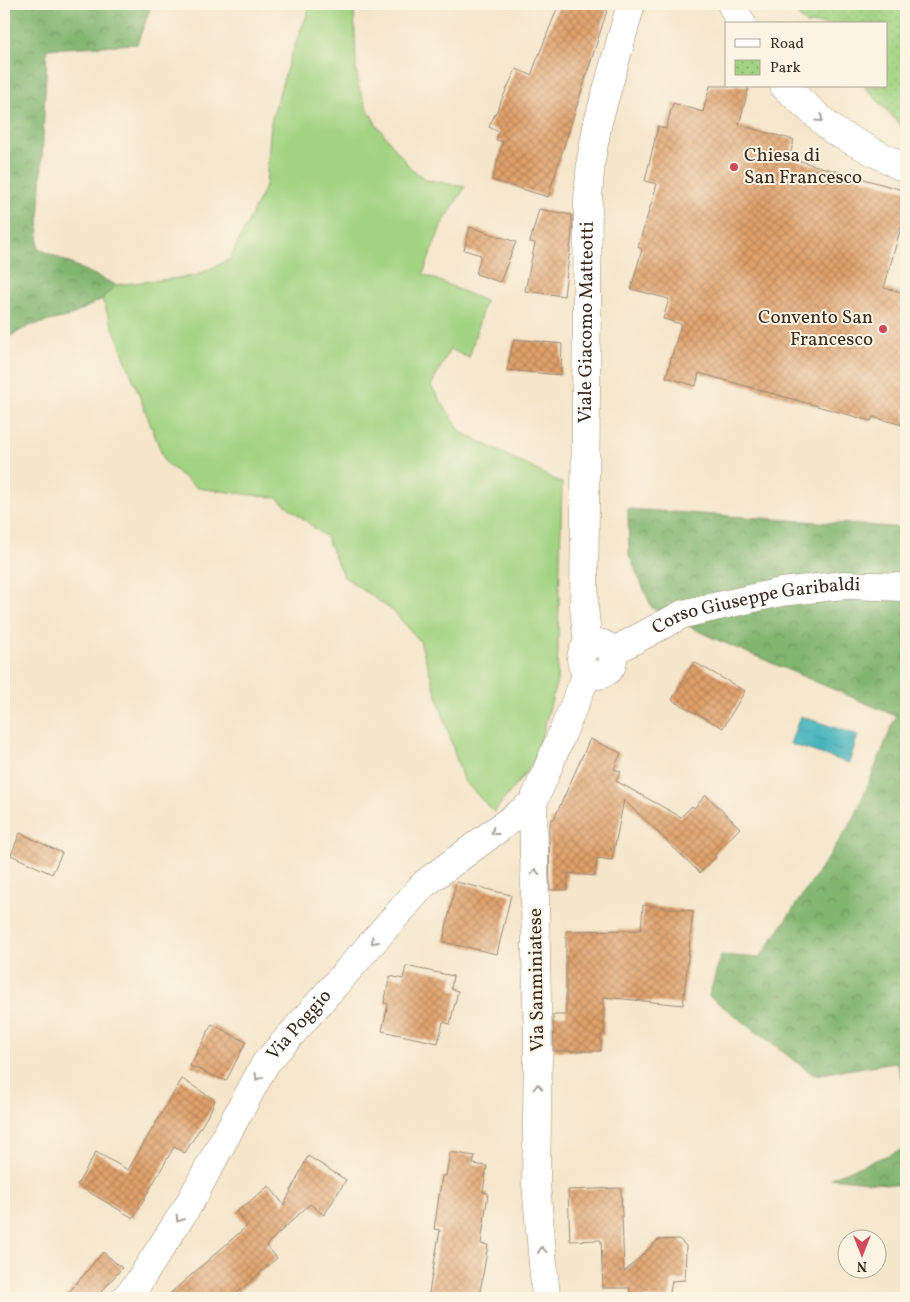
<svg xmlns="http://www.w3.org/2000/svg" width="910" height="1302" font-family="Vollkorn,serif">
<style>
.grass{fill:#a2d382;stroke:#6e7e50}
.forest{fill:url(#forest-crowns);stroke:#5e7047}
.park{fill:url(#park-dots);stroke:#6e7e50}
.water{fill:url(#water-ripples);stroke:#406e6e}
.building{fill:url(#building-cross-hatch)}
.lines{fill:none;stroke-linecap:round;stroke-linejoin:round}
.minor-casing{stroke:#988874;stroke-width:29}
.major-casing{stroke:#988874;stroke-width:29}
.minor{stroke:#fff;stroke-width:28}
.major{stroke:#fff;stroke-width:28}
.oneway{stroke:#a79f9a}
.poi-dot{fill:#d1495b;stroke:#fcf5e5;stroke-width:2}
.labels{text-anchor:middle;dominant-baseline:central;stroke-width:4;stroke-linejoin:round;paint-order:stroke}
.poi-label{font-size:19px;fill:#3b2a1e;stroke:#fcf5e5;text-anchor:start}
.street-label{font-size:19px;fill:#3b2a1e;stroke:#fcf5e5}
</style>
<defs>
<pattern id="forest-crowns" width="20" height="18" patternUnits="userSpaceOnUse" patternTransform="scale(1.25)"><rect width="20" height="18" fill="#81b570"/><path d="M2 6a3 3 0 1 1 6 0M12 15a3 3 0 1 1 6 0" fill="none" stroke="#6b935b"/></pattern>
<pattern id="park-dots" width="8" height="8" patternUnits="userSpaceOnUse" patternTransform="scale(1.25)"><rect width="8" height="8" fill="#a2d382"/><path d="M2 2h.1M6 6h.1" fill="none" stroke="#8cb570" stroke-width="1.8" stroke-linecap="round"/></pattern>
<pattern id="water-ripples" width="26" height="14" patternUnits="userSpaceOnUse" patternTransform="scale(1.25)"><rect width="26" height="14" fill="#44b3bd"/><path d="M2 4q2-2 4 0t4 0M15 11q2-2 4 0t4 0" fill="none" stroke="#3a9299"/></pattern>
<pattern id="building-cross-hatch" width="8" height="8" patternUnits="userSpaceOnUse" patternTransform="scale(1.25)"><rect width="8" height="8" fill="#e0a16c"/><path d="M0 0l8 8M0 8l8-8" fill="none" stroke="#b78358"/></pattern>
</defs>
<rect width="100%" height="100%" fill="#fcf5e5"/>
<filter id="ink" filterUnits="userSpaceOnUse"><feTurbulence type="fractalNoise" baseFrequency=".02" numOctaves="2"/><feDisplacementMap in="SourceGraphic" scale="10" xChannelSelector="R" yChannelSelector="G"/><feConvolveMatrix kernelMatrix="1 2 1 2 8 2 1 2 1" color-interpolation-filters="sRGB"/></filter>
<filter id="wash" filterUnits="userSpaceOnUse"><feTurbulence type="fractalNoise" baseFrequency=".0096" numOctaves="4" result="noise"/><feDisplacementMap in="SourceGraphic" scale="20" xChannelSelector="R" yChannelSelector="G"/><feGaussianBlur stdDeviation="1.12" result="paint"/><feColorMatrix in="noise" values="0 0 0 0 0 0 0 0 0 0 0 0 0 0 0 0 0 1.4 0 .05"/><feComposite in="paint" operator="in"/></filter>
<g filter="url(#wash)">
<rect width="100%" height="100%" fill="#f5e6cb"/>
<path class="grass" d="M 311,4 L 354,4 L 356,69 L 359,88 L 366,106 L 376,124 L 412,170 L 427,180 L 465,187 L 441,226 L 423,274 L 485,301 L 469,358 L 450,349 L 431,386 L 461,432 L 562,483 L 557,681 L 535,761 L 494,812 L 463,780 L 420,641 L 393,611 L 343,576 L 326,537 L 277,498 L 197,488 L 165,462 L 102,299 L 116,285 L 196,276 L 230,259 L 266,185 L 271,121 L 289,61 Z"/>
<path class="forest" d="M 4,4 L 152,4 L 137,44 L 47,49 L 38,248 L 116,285 L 102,299 L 70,316 L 29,326 L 10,336 L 4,347 Z
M 628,509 L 906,528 L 906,1093 L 896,1062 L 814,1075 L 709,996 L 721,955 L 760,958 L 854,819 L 896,716 L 713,638 L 652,608 L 629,555 Z
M 906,1148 L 906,1186 L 831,1178 Z"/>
<path class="park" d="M 787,4 L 906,4 L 906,131 L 864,86 L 886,86 L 886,24 L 806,24 Z"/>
<path class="water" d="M 800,716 L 858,735 L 849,763 L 790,744 Z"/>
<g id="blocks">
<path class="building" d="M 559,4 L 609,4 L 548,197 L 492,180 L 503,142 L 496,140 L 499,132 L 489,127 L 516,69 L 531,75 Z
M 710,86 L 749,86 L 739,125 L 794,140 L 789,158 L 906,191 L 906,209 L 884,288 L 906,293 L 906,426 L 873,417 L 871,421 L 699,373 L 696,386 L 666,377 L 681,324 L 663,319 L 669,299 L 631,289 L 642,249 L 638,247 L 657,184 L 645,181 L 658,126 L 666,129 L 673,103 L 703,112 Z
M 539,209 L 572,215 L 572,233 L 564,296 L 525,291 L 535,243 L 530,242 Z
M 470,227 L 516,242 L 500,282 L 476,274 L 481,255 L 464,250 Z
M 514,339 L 562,344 L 561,375 L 507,370 Z
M 694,662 L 745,691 L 723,728 L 672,700 Z
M 590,739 L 621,753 L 614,769 L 621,772 L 616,781 L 681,817 L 692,806 L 694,808 L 706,795 L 740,828 L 714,855 L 716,857 L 700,873 L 624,800 L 612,860 L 597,858 L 595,876 L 568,873 L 567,890 L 550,890 L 549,830 L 551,819 L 554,819 Z
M 20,833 L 62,853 L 52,874 L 11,855 Z
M 456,882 L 511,895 L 497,954 L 443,942 Z
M 643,905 L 693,911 L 683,1005 L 604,997 L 604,1035 L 601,1035 L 601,1051 L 554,1051 L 553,1015 L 566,1015 L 566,931 L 641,930 Z
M 406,966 L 453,976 L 451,989 L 458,991 L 453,1011 L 450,1024 L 443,1022 L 438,1043 L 382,1031 L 388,1004 L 384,1003 L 390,976 L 403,979 Z
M 212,1024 L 246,1042 L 226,1081 L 190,1066 Z
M 182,1079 L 215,1100 L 211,1110 L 185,1153 L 174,1147 L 133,1218 L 77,1185 L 96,1152 L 128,1170 Z
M 450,1152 L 475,1156 L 473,1164 L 487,1166 L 483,1192 L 488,1193 L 481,1244 L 488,1245 L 479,1298 L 428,1298 L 440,1230 L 434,1229 L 442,1176 L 446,1176 Z
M 308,1156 L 346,1180 L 324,1215 L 310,1204 L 266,1245 L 277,1258 L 231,1298 L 165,1298 L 247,1226 L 236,1212 L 269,1186 L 284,1205 Z
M 621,1188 L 624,1272 L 658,1240 L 679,1239 L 686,1246 L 685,1280 L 672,1281 L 669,1298 L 630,1298 L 630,1288 L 603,1288 L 601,1240 L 570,1241 L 568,1190 Z
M 103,1252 L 122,1268 L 96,1298 L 64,1298 Z"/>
</g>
</g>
<g filter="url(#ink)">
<use href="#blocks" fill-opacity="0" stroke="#988874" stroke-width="1"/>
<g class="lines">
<g class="minor-casing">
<g id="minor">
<path d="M 731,4 L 742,24"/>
<path d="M 784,86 L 834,131 L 906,169"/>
<path id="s1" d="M 588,646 L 584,606 L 588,198 L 591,160 L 598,122 L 631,4"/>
</g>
</g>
<g class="major-casing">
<g id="major">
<circle cx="597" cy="659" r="16"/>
<path id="s2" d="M 612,652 L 683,614 L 781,592 L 844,585 L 906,587"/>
<path id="s3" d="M 125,1298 L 136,1286 L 189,1204 L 265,1064 L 424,884 L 533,803"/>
<path d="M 546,1298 L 536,1184 L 538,1049 L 533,803 L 588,672"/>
</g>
</g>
<use href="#minor" class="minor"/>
<use href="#major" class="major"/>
</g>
<defs><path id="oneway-chevron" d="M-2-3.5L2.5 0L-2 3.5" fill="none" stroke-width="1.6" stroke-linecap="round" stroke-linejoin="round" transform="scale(1.25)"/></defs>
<g class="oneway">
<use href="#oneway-chevron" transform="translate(820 119) rotate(42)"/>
<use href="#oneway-chevron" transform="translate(494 832) rotate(143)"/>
<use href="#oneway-chevron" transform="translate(535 872) rotate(-91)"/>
<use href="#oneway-chevron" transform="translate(374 941) rotate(132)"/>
<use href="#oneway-chevron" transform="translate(258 1077) rotate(119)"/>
<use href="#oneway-chevron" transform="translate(538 1087) rotate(-89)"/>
<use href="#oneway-chevron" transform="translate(179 1219) rotate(123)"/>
<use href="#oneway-chevron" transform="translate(542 1250) rotate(-95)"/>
</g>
</g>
<g class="poi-dot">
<circle cx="734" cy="167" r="5"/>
<circle cx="883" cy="329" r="5"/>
</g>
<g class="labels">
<g class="poi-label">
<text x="744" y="156">Chiesa di<tspan x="744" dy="22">San Francesco</tspan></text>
<text x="873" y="318" text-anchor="end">Convento San<tspan x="873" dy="22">Francesco</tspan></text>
</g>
<g class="street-label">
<text stroke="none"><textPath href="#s1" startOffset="324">Viale Giacomo Matteotti</textPath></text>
<text stroke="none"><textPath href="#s2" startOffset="154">Corso Giuseppe Garibaldi</textPath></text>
<text transform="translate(537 980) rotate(-91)">Via Sanminiatese</text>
<text stroke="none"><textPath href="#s3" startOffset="325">Via Poggio</textPath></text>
</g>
</g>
<rect width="910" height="1302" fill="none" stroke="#fcf5e5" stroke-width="20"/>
<rect x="725" y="22" width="162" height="65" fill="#fcf5e5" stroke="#afa495"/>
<rect x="735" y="39" width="25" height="8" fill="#ffffff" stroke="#afa495"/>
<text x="770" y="48" font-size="15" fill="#3b2a1e">Road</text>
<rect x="735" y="60" width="25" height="15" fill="url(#park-dots)" stroke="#afa495"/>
<text x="770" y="72" font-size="15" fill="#3b2a1e">Park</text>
<g transform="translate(862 1254) rotate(180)"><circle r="24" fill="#fcf5e5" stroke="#afa495"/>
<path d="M0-4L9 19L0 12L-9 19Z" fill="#d1495b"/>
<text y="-8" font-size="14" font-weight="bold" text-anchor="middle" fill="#3b2a1e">N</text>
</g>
</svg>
